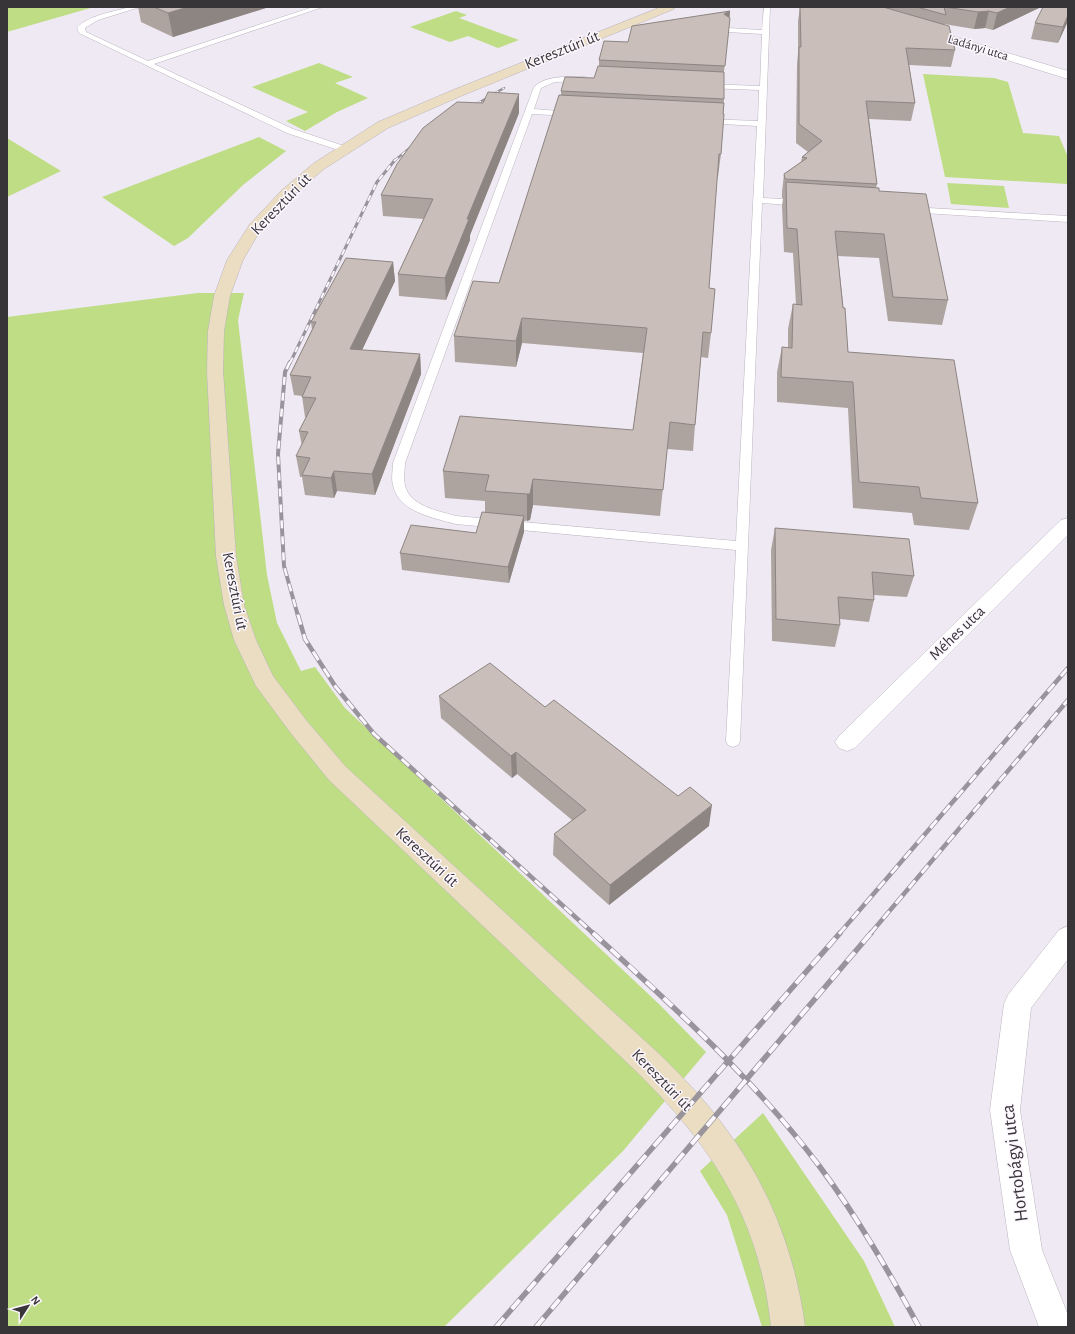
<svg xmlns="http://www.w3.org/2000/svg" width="1075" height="1334" font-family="'Alegreya Sans',sans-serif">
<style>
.green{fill:#bedd85}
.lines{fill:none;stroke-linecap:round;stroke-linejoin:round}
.service-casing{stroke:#bcb5bf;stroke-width:1}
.minor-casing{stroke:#bcb5bf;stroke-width:1}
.secondary-casing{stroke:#bcb5bf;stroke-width:1}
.service{fill:#fff;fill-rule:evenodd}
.minor{fill:#fff;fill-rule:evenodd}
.secondary{fill:#eaddc1;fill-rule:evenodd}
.rail-far4-casing{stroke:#99949b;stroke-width:2.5}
.rail-far3-casing{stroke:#99949b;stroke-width:3}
.rail-far2-casing{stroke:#99949b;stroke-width:4}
.rail-far1-casing{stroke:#99949b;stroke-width:4.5}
.rail-casing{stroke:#99949b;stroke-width:5.5}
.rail-far4{stroke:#fcf7fe;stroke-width:1.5;stroke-dasharray:5;stroke-linecap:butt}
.rail-far3{stroke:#fcf7fe;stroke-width:2;stroke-dasharray:6;stroke-linecap:butt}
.rail-far2{stroke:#fcf7fe;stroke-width:2.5;stroke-dasharray:8;stroke-linecap:butt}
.rail-far1{stroke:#fcf7fe;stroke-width:3;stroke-dasharray:10;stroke-linecap:butt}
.rail{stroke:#fcf7fe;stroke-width:4;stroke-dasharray:12;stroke-linecap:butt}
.wall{fill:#ada39f}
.shaded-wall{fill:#8d8582}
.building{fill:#c9beb9;stroke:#8d8582}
.labels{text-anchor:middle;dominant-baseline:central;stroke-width:3;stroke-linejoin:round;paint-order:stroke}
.far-street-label{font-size:13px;fill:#383539;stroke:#fcf7fe}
.street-label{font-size:16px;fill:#383539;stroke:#fcf7fe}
.near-street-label{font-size:19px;fill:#383539;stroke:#fcf7fe}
</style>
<rect width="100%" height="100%" fill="#efe9f3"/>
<path class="green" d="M 7,7 L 94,7 L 7,32 Z
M 456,11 L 467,15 L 459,18 L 519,40 L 498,48 L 468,36 L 450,42 L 410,27 Z
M 319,63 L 353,77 L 335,83 L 368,98 L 337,112 L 305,131 L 286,121 L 308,112 L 252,87 Z
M 923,74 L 994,78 L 1008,82 L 1023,133 L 1059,136 L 1068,157 L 1068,184 L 945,177 Z
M 259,137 L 286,151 L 243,185 L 188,238 L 174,246 L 102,197 Z
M 7,138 L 61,171 L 7,197 Z
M 947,183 L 1004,186 L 1009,208 L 951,204 Z
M 198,293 L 244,293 L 238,320 L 267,575 L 277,623 L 301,671 L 315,667 L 345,708 L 660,1005 L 706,1052 L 623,1151 L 444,1327 L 7,1327 L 7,317 Z
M 763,1113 L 864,1261 L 895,1327 L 762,1327 L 727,1215 L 700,1171 Z"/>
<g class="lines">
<g class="service-casing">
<path id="service" d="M 130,7 L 140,7 L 98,20 L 85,28 L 86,32 L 148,61 L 313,7 L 323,7 L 154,64 L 293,129 L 347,147 L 348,149 L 347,151 L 341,151 L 287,133 L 79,33 L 77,28 C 86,16 116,11 130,7 Z
M 764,7 L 770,7 L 763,198 L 802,200 L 806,203 L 802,206 L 762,203 L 740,741 L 738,745 L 733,747 L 728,745 L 726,741 L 736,550 L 456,524 C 434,518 398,512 393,485 C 391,478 393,470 393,463 L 534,87 C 546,75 567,77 583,77 L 586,77 L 586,81 L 555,82 L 541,88 L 534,109 L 571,112 L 575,114 L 571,116 L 532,114 L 405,463 C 405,470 403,478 405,485 C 409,506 439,511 456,516 L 736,541 L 757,126 L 706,123 L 702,121 L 706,119 L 758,121 L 759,90 L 706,88 L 702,86 L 706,84 L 760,86 L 762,34 L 728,32 L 724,30 L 728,28 L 762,30 Z
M 911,207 L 1068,216 L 1068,222 L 908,212 L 906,210 Z"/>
</g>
<g class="minor-casing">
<path id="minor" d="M 924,28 L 1068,71 L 1068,79 L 920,33 L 918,31 Z
M 1068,518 L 1068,535 L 855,748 L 847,751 L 839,748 L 835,742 L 839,736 L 1061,520 Z
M 1068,926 L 1068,959 L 1031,1008 L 1020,1110 L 1042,1250 L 1068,1315 L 1068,1327 L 1039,1327 L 1010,1250 L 990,1110 L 1004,1004 L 1008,995 L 1059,930 Z"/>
</g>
<g class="secondary-casing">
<path id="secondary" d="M 661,7 L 675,7 L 674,9 L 461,96 L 388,128 L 324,169 L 292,196 L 261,229 L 243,260 L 230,296 L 224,331 L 223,371 L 236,556 L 244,605 L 256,640 L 273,676 L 306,720 L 345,766 L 657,1052 C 682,1076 706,1101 726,1129 C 769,1186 796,1256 805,1327 L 771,1327 C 760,1219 712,1146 637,1072 L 329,780 L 290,732 L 256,686 L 234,640 L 224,605 L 216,556 L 207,371 L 208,331 L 214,296 L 227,260 L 250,224 L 282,190 L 314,163 L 378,122 L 453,90 Z"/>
</g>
<use href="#service" class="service"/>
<use href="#minor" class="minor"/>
<use href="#secondary" class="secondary"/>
<g class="rail-far4-casing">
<path id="rail-far4" d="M 468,109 L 504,88
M 394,161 L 416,143"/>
</g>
<g class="rail-far3-casing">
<path id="rail-far3" d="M 290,363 L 377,182 L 395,160"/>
</g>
<g class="rail-far2-casing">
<path id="rail-far2" d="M 290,362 L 285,372 L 278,454 L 284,566 L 298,616"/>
</g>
<g class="rail-far1-casing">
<path id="rail-far1" d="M 298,615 L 305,639 L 335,686 L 374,734 L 594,934
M 839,934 L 1068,668
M 870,934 L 1068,700"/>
</g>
<g class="rail-casing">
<path id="rail" d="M 593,933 C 673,1006 755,1080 820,1167 C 858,1218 889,1272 919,1327
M 496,1327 L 840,933
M 536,1327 L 871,933"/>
</g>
<use href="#rail-far4" class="rail-far4"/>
<use href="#rail-far3" class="rail-far3"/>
<use href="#rail-far2" class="rail-far2"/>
<use href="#rail-far1" class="rail-far1"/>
<use href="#rail" class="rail"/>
</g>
<path class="wall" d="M 138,7 L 269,7 L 173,37 L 141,22 Z
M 800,7 L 1041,7 L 993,30 L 985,28 L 974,29 L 944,24 L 944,25 L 955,50 L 951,67 L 909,65 L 915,103 L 911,121 L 869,119 L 877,184 L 876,188 L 879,191 L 948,300 L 942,325 L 888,321 L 879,258 L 838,256 L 848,352 L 978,503 L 969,530 L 914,525 L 912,513 L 853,508 L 848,408 L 777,402 L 777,372 L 782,347 L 788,348 L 788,329 L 793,304 L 796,305 L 793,253 L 784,252 L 782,206 L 783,198 L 782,198 L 782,192 L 784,174 L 801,162 L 802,157 L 808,152 L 796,143 L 797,64 L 798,53 L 798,21 Z
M 730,11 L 724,72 L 724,99 L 721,154 L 718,177 L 717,177 L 709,288 L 711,333 L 708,358 L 701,357 L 695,425 L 693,451 L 667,449 L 660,516 L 533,505 L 530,520 L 524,521 L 524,532 L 509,583 L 402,570 L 400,553 L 476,533 L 485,512 L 485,501 L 445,498 L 443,471 L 633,430 L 643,353 L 522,343 L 516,367 L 455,362 L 454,336 L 499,283 L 561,95 L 561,91 L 594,78 L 599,66 L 599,60 L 628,42 Z
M 1068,21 L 1058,43 L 1031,39 L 1035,23 Z
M 519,113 L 470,235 L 470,240 L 446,300 L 399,296 L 398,274 L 424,219 L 383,216 L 381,195 Z
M 393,262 L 395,281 L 362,350 L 420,354 L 421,374 L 375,495 L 337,491 L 334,498 L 305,495 L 302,477 L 300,477 L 296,456 L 302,446 L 299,431 L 306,417 L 305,417 L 302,396 L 294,395 L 290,375 L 312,330 L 311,322 Z
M 775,528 L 914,576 L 907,597 L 874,595 L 874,600 L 869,622 L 840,619 L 840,625 L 835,647 L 772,641 L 771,550 Z
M 439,696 L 545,707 L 709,826 L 609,905 L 553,855 L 554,834 L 572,820 L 517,774 L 512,778 L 441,718 Z"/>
<path class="shaded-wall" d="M 188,7 L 269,7 L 173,37 L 168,13 Z
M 1010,7 L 1041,7 L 993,30 L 997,13 Z
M 730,11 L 729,26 L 724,14 Z
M 989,11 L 985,28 L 974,29 L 978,12 Z
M 1068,15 L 1068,21 L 1058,43 L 1063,27 Z
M 519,94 L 519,113 L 470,235 L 470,240 L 446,300 L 445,278 L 467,219 Z
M 393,262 L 395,281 L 353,369 L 350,349 Z
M 522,318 L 522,343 L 516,367 L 516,341 Z
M 420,354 L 421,374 L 375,495 L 372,474 Z
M 334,471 L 337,491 L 334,498 L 331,478 Z
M 533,479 L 533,505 L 530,520 L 527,521 L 527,494 Z
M 524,516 L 524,532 L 509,583 L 508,567 Z
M 516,752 L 517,774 L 512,778 L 511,756 Z
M 712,805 L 709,826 L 609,905 L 610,885 Z"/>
<path class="building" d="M 154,7 L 188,7 L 168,13 Z
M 800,7 L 883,7 L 949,26 L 955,50 L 906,48 L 915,103 L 866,101 L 877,184 L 785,179 L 784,174 L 807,158 L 802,157 L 822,141 L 799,124 L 799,47 L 801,47 Z
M 917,7 L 944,7 L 946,15 Z
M 945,7 L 1010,7 L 997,13 L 989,11 L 978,12 Z
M 1043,7 L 1068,7 L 1068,15 L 1063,27 L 1035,23 Z
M 730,11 L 724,14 L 730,18 L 725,66 L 599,60 L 604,41 L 628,42 L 632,26 Z
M 598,66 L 724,72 L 724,99 L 561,91 L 565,77 L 594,78 Z
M 488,92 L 519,94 L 467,219 L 469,219 L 445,278 L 398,274 L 433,199 L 381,195 L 397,164 L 423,128 L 457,102 L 483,103 Z
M 559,95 L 724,103 L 723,114 L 724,114 L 721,154 L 719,154 L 709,288 L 715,289 L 711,333 L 703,332 L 695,425 L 670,422 L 663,490 L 533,479 L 530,494 L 527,494 L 485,491 L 489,475 L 443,471 L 460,416 L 633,430 L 647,328 L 522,318 L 516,341 L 454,336 L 473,281 L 499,283 Z
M 786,182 L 879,188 L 879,191 L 926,194 L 948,300 L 893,297 L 884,234 L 835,231 L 843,308 L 845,308 L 848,352 L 954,360 L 978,503 L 921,498 L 919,487 L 859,482 L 853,382 L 781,377 L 782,347 L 792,348 L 793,304 L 802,305 L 797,229 L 787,228 Z
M 346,258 L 393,262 L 350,349 L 420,354 L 372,474 L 334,471 L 331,478 L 302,475 L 310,458 L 296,456 L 308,432 L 299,431 L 316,398 L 302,397 L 311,377 L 290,375 L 316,322 L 311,322 Z
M 482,512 L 524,516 L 508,567 L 400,553 L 411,525 L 476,533 Z
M 775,528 L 909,539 L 914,576 L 872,572 L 874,600 L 838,597 L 840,625 L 776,619 Z
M 490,663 L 545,707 L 554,700 L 678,796 L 690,787 L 712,805 L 610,885 L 554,834 L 586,810 L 516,752 L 511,756 L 439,696 Z"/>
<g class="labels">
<g class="far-street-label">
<text transform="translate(978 48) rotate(17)">Ladányi utca</text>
</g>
<g class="street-label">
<text transform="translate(562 50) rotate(-22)">Keresztúri út</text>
<text transform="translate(281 204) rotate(-46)">Keresztúri út</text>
<text transform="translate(235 591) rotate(79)">Keresztúri út</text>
<text transform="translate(957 633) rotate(-44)">Méhes utca</text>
<text transform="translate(427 857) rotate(43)">Keresztúri út</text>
<text transform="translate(662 1080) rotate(46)">Keresztúri út</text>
</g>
<g class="near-street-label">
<text transform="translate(1015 1163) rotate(-97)">Hortobágyi utca</text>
</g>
</g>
<rect width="1075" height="1334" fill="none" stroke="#383539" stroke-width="16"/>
<g transform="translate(28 1306) rotate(54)" stroke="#fcf7fe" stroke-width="3" paint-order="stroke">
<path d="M0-3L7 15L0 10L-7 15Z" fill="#383539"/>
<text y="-6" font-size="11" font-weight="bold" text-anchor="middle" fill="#383539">N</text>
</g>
</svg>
